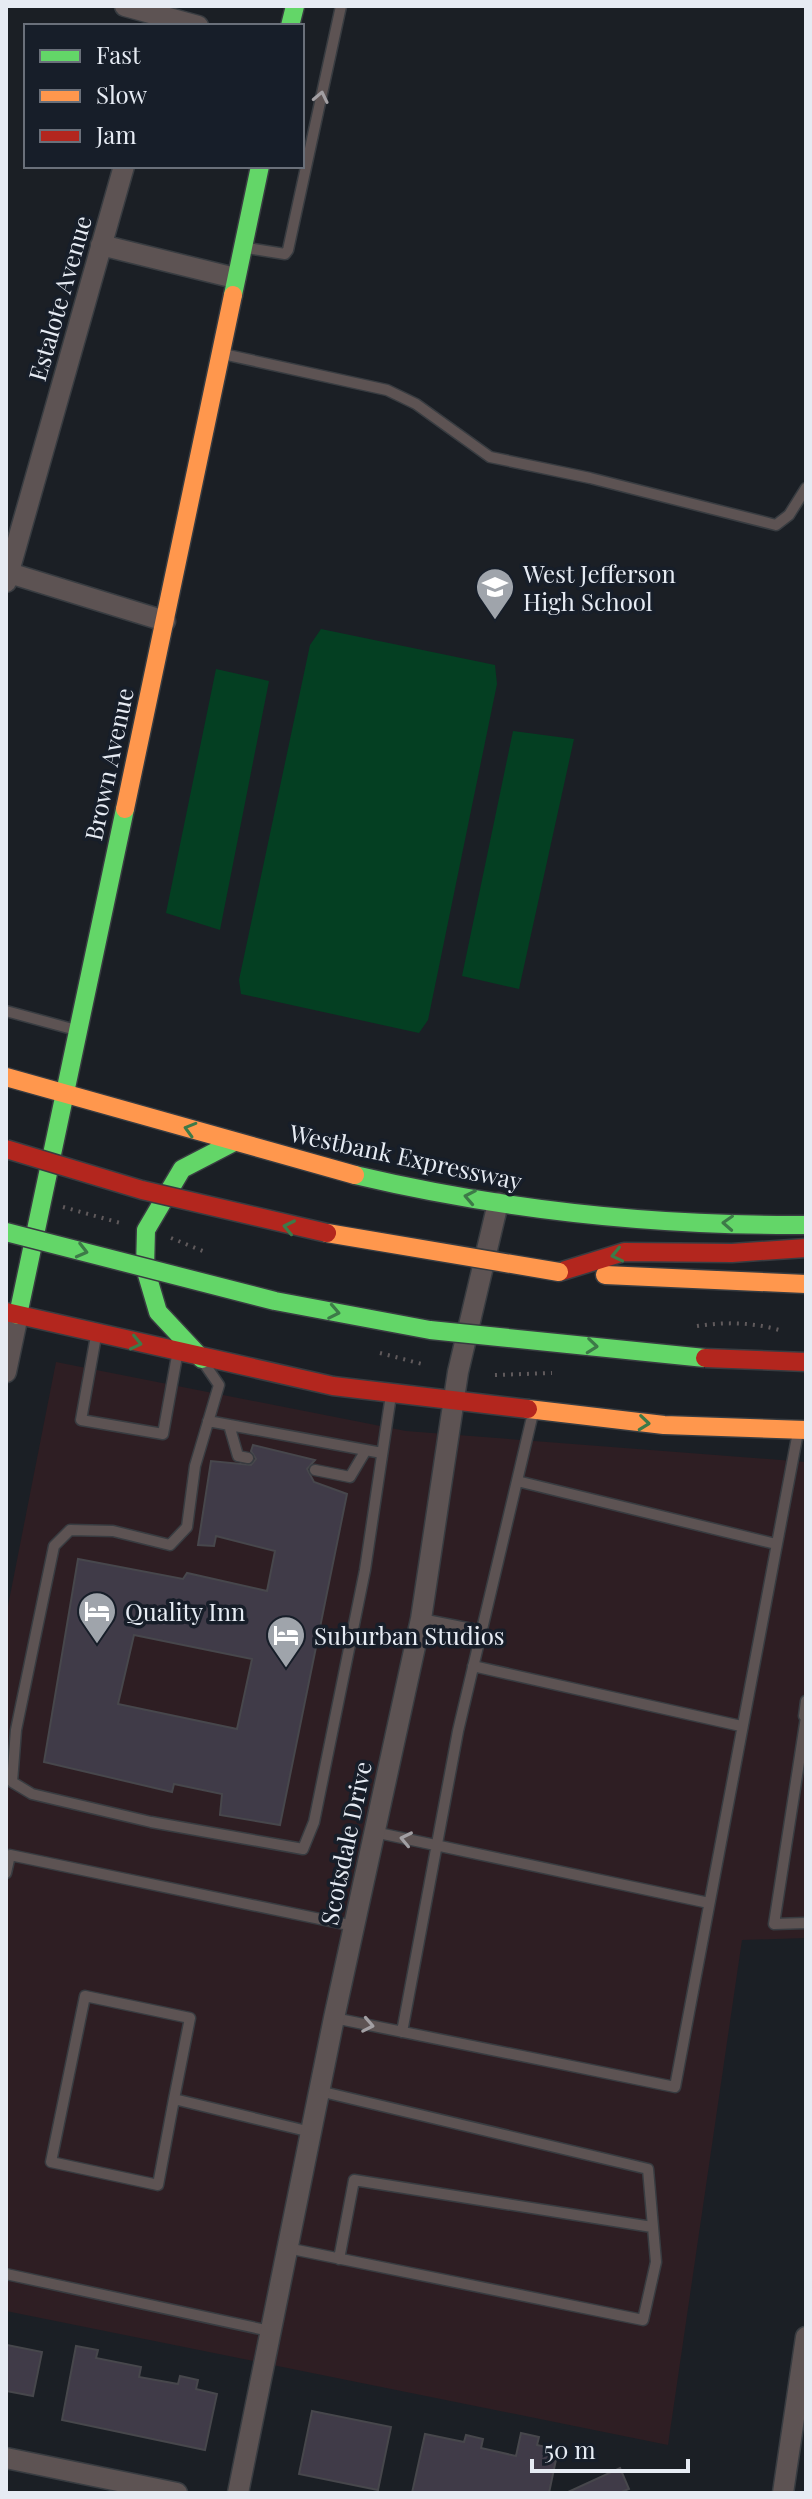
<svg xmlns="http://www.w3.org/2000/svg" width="812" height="2499" font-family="'Playfair Display',serif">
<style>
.commercial{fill:#2e1e23}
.green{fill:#043f22}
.building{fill:#403b48;stroke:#47474c;stroke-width:2;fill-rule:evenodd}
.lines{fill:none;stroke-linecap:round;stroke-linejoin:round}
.lane-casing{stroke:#383c41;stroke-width:13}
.street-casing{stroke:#383c41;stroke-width:23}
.fast-casing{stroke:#383c41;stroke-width:21}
.slow-casing{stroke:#383c41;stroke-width:21}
.jam-casing{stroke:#383c41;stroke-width:21}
.path{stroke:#605a5c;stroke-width:4;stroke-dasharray:2 6;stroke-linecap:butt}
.lane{stroke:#5d5353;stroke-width:10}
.street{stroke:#5d5353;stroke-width:20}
.fast{stroke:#63d668;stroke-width:18}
.slow{stroke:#ff974d;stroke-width:18}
.jam{stroke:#b3261e;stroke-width:18}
.fast-bridge-casing{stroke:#383c41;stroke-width:21;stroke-linecap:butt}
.slow-bridge-casing{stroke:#383c41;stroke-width:21;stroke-linecap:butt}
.jam-bridge-casing{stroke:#383c41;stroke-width:21;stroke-linecap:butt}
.fast-bridge{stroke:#63d668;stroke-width:18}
.slow-bridge{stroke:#ff974d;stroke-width:18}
.jam-bridge{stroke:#b3261e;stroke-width:18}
.oneway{stroke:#a29fa3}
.oneway2{stroke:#3d7a48}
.labels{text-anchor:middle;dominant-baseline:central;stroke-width:7;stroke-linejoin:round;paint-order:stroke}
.street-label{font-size:24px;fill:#e6ebf3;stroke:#171e29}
.poi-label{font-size:24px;fill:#e6ebf3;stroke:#171e29;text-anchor:start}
</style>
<rect width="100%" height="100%" fill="#1b1f25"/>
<path class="commercial" d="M 56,1362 L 406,1431 L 806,1462 L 806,1938 L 742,1940 L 668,2445 L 6,2311 L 6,1616 Z"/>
<path class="green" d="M 321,629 L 495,665 L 497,684 L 428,1020 L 419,1033 L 241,994 L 239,980 L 310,645 Z
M 216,669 L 269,681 L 220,930 L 166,913 Z
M 513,731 L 574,739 L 519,989 L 462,976 Z"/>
<path class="building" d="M 253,1445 L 315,1460 L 307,1469 L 314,1482 L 347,1494 L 280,1825 L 220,1815 L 222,1794 L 174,1784 L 172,1792 L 44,1762 L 78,1559 L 183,1579 L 187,1573 L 267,1591 L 275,1551 L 216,1536 L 214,1546 L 198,1545 L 211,1461 L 251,1465 L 256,1459 L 251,1451 ZM 134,1635 L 252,1659 L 237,1729 L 118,1704 Z
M 7,2345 L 42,2352 L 33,2396 L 6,2391 Z
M 76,2346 L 98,2350 L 96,2358 L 141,2367 L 139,2377 L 178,2384 L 180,2376 L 198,2380 L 196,2389 L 217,2394 L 205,2450 L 62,2420 Z
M 312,2411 L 391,2427 L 378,2490 L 299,2474 Z
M 521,2433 L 539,2437 L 537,2445 L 558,2450 L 549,2493 L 412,2493 L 425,2434 L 464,2442 L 466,2435 L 483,2439 L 481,2448 L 516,2456 Z
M 620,2468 L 629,2489 L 619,2493 L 566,2493 Z"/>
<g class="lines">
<g class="lane-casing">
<path id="lane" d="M 247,248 L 285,254 L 288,250 L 341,6
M 223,354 L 387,390 L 416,404 L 490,457 L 590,478 L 776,525 L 789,515 L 806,488
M 6,1011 L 76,1030
M 96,1336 L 81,1420 L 163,1434 L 177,1356
M 206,1366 L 219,1385 L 195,1466 L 187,1527 L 170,1545 L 113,1531 L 70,1530 L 54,1546 L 16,1730 L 12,1782 L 32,1794 L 151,1822 L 303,1849 L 314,1822 L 365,1570 L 391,1395
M 208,1421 L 382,1453
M 229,1425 L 238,1456 L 248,1458
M 315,1470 L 350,1477 L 366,1450
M 517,1481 L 776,1544
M 421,1619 L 482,1631
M 473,1666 L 741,1726
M 804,1716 L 806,1701
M 806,1717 L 774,1924 L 806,1923
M 374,1832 L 709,1903
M 6,1873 L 10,1855 L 354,1926
M 334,2018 L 675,2087 L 798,1432
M 402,2032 L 458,1731 L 533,1413
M 174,2099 L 158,2185 L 51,2162 L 85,1996 L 190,2018 L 174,2099 L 311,2132
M 287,2248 L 643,2320 L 656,2262 L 648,2169 L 319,2091
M 339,2259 L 354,2180 L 652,2227
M 6,2274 L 270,2331"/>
</g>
<g class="street-casing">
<path id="street" d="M 125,6 L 198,26
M 101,245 L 235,278
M 6,572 L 165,621
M 6,582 L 124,166
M 6,1372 L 18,1315
M 6,2458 L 177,2493
M 238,2493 L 334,2018 L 421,1619 L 458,1372 L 498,1203
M 783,2493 L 806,2337"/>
</g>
<g class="fast-casing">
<path id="fast" d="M 290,26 L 295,6
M 233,295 L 260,166
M 355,1175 C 503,1210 654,1226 806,1225
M 18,1315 L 125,809
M 202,1359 L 158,1312 L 145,1268 L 146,1230 L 182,1169 L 234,1142"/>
</g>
<g class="slow-casing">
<path id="slow" d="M 125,809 L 233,295
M 6,1077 L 355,1175
M 605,1275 L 806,1284
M 528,1409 L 664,1425 L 806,1430"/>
</g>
<g class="jam-casing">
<path id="jam" d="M 559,1272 L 624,1252 L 732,1253 L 806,1248
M 6,1312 L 333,1386 L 528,1409"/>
</g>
<path class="path" d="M 63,1207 L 124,1224
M 171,1238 L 203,1251
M 697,1326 C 724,1322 752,1322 779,1330
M 380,1353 L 426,1365
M 495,1375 L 552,1373"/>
<use href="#lane" class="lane"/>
<use href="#street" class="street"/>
<use href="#fast" class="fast"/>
<use href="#slow" class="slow"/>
<use href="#jam" class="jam"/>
<g class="fast-bridge-casing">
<path id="fast-bridge" d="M 6,1232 L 275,1301 L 430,1330 L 705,1358"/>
</g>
<g class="slow-bridge-casing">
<path id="slow-bridge" d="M 327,1233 L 559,1272"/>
</g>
<g class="jam-bridge-casing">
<path id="jam-bridge" d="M 6,1149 L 142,1190 L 327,1233
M 705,1358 L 806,1362"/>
</g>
<use href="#fast-bridge" class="fast-bridge"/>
<use href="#slow-bridge" class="slow-bridge"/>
<use href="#jam-bridge" class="jam-bridge"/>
</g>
<defs><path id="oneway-chevron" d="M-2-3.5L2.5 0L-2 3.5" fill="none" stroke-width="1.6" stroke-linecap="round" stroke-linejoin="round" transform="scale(2)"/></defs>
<g class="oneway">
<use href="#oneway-chevron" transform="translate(321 97) rotate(-78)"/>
<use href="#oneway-chevron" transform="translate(406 1839) rotate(-168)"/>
<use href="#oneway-chevron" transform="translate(368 2025) rotate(11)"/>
</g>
<g class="oneway2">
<use href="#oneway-chevron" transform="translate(190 1129) rotate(-164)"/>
<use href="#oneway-chevron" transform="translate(470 1197) rotate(-169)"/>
<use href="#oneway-chevron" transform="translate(728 1223) rotate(-177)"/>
<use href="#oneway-chevron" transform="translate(289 1227) rotate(-168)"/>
<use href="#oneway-chevron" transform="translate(82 1251) rotate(14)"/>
<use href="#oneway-chevron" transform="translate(617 1255) rotate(167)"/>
<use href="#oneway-chevron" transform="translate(334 1312) rotate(11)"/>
<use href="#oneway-chevron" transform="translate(136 1343) rotate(13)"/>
<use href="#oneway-chevron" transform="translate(592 1346) rotate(6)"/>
<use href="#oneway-chevron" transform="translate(644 1423) rotate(6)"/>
</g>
<defs>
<g id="school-pin" transform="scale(2)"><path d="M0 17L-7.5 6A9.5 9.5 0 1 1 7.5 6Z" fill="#9fa4ab" stroke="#171e29"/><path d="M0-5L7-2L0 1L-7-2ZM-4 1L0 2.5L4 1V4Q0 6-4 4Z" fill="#fff"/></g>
<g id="hotel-pin" transform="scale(2)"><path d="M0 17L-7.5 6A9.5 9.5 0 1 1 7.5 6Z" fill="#9fa4ab" stroke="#171e29"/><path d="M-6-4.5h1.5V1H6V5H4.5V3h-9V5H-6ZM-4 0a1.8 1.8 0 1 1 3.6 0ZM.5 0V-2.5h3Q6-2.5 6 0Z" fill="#fff"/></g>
</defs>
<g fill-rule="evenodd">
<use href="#school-pin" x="495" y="587"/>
<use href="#hotel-pin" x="97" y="1611"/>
<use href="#hotel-pin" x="286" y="1635"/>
</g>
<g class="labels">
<g class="street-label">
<text transform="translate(59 298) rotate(-74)">Estalote Avenue</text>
<text transform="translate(108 764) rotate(-78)">Brown Avenue</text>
<text transform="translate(406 1156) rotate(12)">Westbank Expressway</text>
<text transform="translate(345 1843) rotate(-78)">Scotsdale Drive</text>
</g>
<g class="poi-label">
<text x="523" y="573">West Jefferson<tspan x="523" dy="28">High School</tspan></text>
<text x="125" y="1611">Quality Inn</text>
<text x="314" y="1635">Suburban Studios</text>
</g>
</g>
<rect width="812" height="2499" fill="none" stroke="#e6ebf3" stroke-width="16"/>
<rect x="24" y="24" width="280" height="144" fill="#171e29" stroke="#6a707a" stroke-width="2"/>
<rect x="40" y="50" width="40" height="12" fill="#63d668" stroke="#6a707a" stroke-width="2"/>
<text x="96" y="64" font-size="24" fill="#e6ebf3">Fast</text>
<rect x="40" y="90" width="40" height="12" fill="#ff974d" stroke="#6a707a" stroke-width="2"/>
<text x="96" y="104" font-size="24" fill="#e6ebf3">Slow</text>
<rect x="40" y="130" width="40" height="12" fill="#b3261e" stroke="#6a707a" stroke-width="2"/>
<text x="96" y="144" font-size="24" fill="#e6ebf3">Jam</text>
<path d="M532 2459v12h156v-12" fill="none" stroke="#e6ebf3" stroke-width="4"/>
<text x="544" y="2459" font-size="24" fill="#e6ebf3" stroke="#171e29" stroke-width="6" paint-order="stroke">50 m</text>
</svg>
